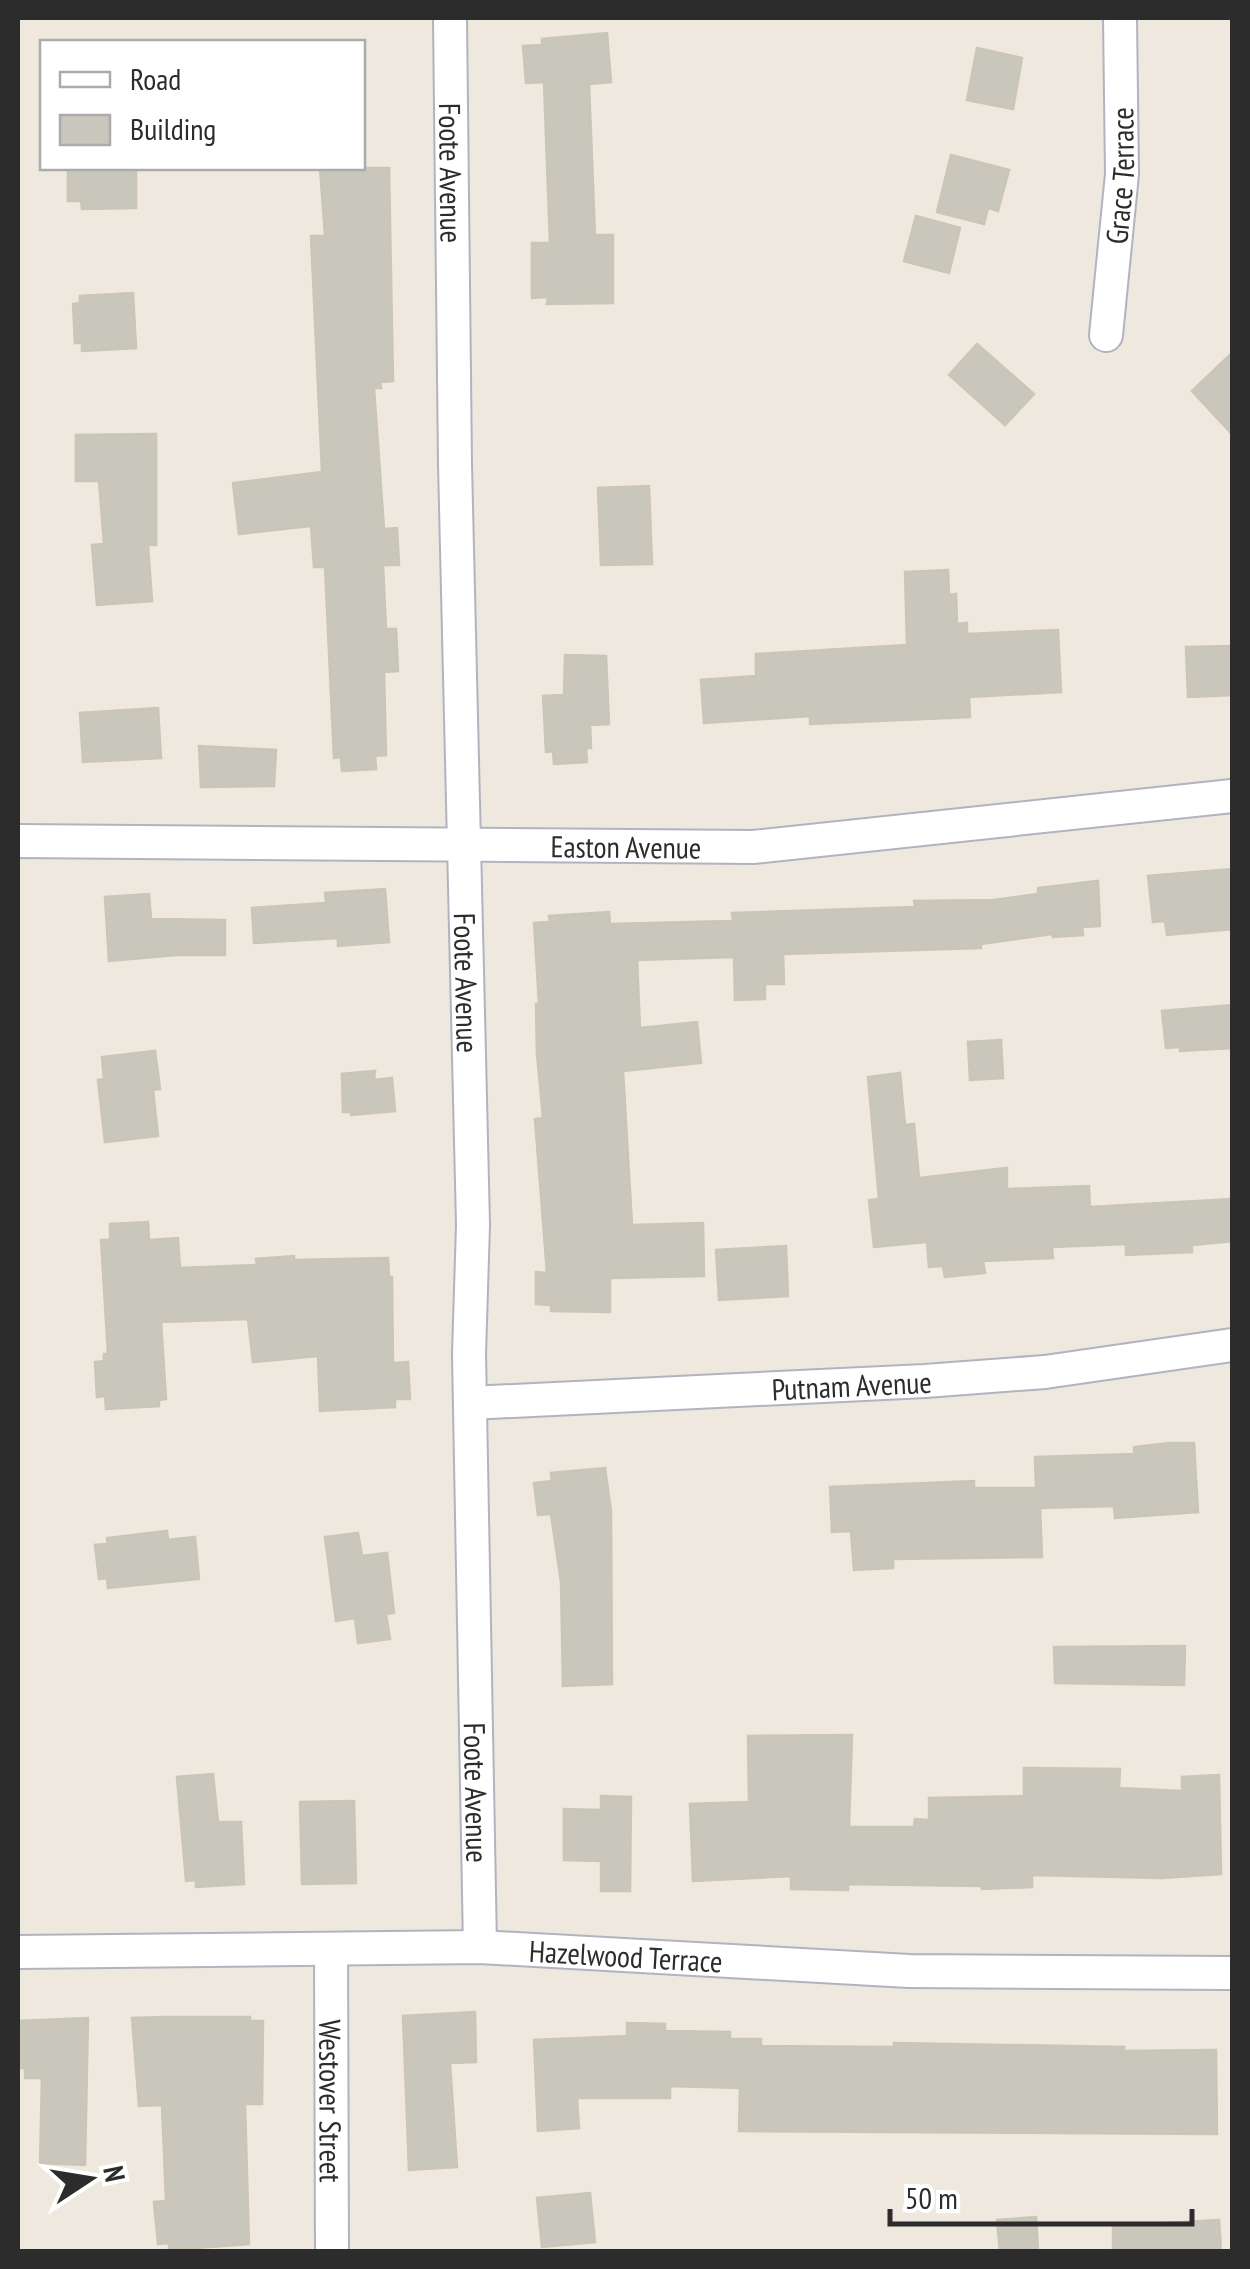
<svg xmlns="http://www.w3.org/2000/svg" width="1250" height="2269" font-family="'PT Sans Narrow',sans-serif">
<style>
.building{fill:#c9c6bc;stroke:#cac5b7;stroke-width:2.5}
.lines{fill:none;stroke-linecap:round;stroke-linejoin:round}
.street-casing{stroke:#b2b3c0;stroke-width:36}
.street{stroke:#fff;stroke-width:32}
.labels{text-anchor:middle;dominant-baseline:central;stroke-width:8;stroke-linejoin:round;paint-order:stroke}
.street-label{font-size:30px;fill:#2c2c2c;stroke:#fff}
</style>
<rect width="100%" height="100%" fill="#eee8de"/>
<path class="building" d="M 607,33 L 611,82 L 589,84 L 595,235 L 613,235 L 613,303 L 547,304 L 548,297 L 532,298 L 532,243 L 550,243 L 544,82 L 526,83 L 523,46 L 542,45 L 542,39 Z
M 977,48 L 1022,58 L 1013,109 L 967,100 Z
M 951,155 L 1009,170 L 998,211 L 988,208 L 984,224 L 937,212 Z
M 68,168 L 136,168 L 136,208 L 82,209 L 81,201 L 68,201 Z
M 320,168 L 389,168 L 393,381 L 380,382 L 381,388 L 374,388 L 384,529 L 397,528 L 399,565 L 383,565 L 386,629 L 396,629 L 398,671 L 384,672 L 386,755 L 375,756 L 376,769 L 342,771 L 341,757 L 334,758 L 325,567 L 314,567 L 311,526 L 239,534 L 233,483 L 322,472 L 311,236 L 325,236 Z
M 916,216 L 960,228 L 949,273 L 904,261 Z
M 133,293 L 136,348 L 82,351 L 82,343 L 75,343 L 73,304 L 80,303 L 80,296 Z
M 977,344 L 1034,394 L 1005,425 L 949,375 Z
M 1232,353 L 1232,434 L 1192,391 Z
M 156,434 L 156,545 L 148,545 L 152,601 L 97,605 L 92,545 L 104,544 L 99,481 L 76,481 L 76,435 Z
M 649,486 L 652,564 L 601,565 L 598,488 Z
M 948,570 L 949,595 L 956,594 L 957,624 L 967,623 L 967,634 L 1058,630 L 1061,692 L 969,697 L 970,717 L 810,724 L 810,716 L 704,723 L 701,680 L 756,676 L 756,654 L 907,645 L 905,572 Z
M 1232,646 L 1232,695 L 1188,697 L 1186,647 Z
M 565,655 L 606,656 L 609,724 L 590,725 L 591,748 L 586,748 L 587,762 L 554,764 L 553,751 L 546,752 L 543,696 L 564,695 Z
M 158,708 L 161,758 L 83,762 L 80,713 Z
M 199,746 L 276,750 L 274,786 L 201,787 Z
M 1232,869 L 1232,929 L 1167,935 L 1165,921 L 1153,922 L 1148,876 Z
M 1098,881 L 1100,926 L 1082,927 L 1083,935 L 1053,937 L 1052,934 L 981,944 L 981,948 L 783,954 L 784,984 L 765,984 L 765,999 L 735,1000 L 734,957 L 637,960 L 640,1028 L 697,1022 L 701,1063 L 623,1071 L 632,1225 L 703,1223 L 704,1276 L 610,1278 L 610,1312 L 551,1311 L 551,1305 L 536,1304 L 536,1272 L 547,1273 L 535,1119 L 543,1118 L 537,1054 L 536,1004 L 539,1004 L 534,923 L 550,922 L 549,916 L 609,912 L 610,924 L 733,921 L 732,913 L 915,907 L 914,901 L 994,900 L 1038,894 L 1038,888 Z
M 385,889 L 389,942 L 338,946 L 338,938 L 254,943 L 252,908 L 326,903 L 325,893 Z
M 149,894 L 151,919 L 225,920 L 225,955 L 176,955 L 109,961 L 105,897 Z
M 1232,1005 L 1232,1048 L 1180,1051 L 1180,1047 L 1166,1048 L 1162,1011 Z
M 1001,1040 L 1003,1078 L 970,1080 L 968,1042 Z
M 155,1051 L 160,1089 L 153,1090 L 158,1136 L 105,1142 L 98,1080 L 104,1079 L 102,1057 Z
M 375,1071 L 374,1080 L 392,1078 L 395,1111 L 351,1115 L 351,1112 L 343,1112 L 342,1074 Z
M 900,1073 L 905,1125 L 914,1124 L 919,1178 L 1007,1168 L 1007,1189 L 1089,1186 L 1090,1207 L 1232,1199 L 1232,1241 L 1192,1245 L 1192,1252 L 1126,1255 L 1126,1244 L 1052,1247 L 1053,1258 L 983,1261 L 985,1273 L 945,1277 L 943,1266 L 929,1267 L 927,1242 L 874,1247 L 869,1200 L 879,1199 L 868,1077 Z
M 148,1222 L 149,1240 L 178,1238 L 180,1268 L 257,1265 L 256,1259 L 294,1256 L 294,1260 L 388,1258 L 389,1277 L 392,1277 L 393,1363 L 408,1362 L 410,1399 L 395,1399 L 395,1407 L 320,1411 L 318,1356 L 253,1362 L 248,1319 L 161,1322 L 166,1399 L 159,1400 L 159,1406 L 106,1409 L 105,1396 L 97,1397 L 95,1362 L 104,1361 L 104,1354 L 108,1354 L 101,1240 L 110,1240 L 110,1224 Z
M 786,1246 L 788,1296 L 719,1300 L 716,1250 Z
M 1170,1443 L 1194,1443 L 1198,1512 L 1115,1518 L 1114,1506 L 1040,1508 L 1042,1557 L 893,1559 L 893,1568 L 854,1570 L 851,1531 L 832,1532 L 830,1487 L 974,1481 L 974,1488 L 1036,1488 L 1035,1457 L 1134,1454 L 1134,1447 Z
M 605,1468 L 611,1511 L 612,1684 L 563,1686 L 561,1582 L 551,1514 L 538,1515 L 534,1483 L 552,1481 L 551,1473 Z
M 167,1531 L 168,1540 L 195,1537 L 199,1579 L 108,1588 L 107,1578 L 99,1579 L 95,1545 L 108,1544 L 107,1538 Z
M 358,1533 L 362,1556 L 387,1553 L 394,1613 L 386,1614 L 390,1639 L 358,1643 L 355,1618 L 336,1621 L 325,1537 Z
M 1185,1646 L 1184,1685 L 1055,1683 L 1054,1647 Z
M 852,1735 L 849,1827 L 914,1827 L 915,1819 L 929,1820 L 929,1798 L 1024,1796 L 1024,1768 L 1120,1769 L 1119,1788 L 1182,1791 L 1182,1777 L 1219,1775 L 1221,1874 L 1162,1878 L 1032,1875 L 1032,1887 L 982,1889 L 982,1886 L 848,1884 L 848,1890 L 791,1889 L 791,1876 L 693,1881 L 690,1804 L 749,1802 L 748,1736 Z
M 213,1774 L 218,1822 L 241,1822 L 244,1884 L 196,1887 L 196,1880 L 186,1881 L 177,1777 Z
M 601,1796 L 631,1797 L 630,1891 L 601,1891 L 601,1861 L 564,1860 L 564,1809 L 601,1810 Z
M 354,1801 L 356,1883 L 302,1884 L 300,1802 Z
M 475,2012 L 476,2062 L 450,2063 L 457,2167 L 409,2170 L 403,2016 Z
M 164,2017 L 250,2017 L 250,2021 L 263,2021 L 262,2104 L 245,2104 L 249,2244 L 169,2250 L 169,2243 L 158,2244 L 154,2202 L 166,2201 L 162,2105 L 139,2106 L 132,2018 Z
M 88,2018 L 85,2165 L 40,2163 L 42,2078 L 25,2078 L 25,2068 L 18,2068 L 18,2021 Z
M 627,2023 L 665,2024 L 665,2031 L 730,2032 L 730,2039 L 761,2039 L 761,2046 L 894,2047 L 894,2043 L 1124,2047 L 1124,2051 L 1216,2050 L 1217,2134 L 739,2131 L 740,2088 L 670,2086 L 670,2098 L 577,2098 L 579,2128 L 538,2131 L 534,2040 L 627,2036 Z
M 590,2193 L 595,2242 L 542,2247 L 537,2198 Z
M 1036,2217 L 1038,2252 L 1000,2252 L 997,2220 Z
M 1219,2220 L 1221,2252 L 1113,2252 L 1113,2226 Z"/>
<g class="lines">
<g class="street-casing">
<g id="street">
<path id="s1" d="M 450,18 L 455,464 L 473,1225 L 469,1354 L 480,1947"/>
<path id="s2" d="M 1106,335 L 1122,174 L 1120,18"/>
<path id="s3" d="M 18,841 L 753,847 L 1232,796"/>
<path id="s4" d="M 470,1403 L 925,1381 L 1045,1372 L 1232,1345"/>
<path id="s5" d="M 331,1949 L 332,2252"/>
<path id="s6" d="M 18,1952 L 480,1947 L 909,1971 L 1232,1973"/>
</g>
</g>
<use href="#street" class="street"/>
</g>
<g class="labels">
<g class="street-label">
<text stroke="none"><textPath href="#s1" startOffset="155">Foote Avenue</textPath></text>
<text stroke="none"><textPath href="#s2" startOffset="160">Grace Terrace</textPath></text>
<text stroke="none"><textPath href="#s3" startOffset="608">Easton Avenue</textPath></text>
<text stroke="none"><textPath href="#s1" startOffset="965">Foote Avenue</textPath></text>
<text stroke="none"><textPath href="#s4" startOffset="382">Putnam Avenue</textPath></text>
<text stroke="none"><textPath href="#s1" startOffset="1775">Foote Avenue</textPath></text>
<text stroke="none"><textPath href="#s6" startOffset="608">Hazelwood Terrace</textPath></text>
<text stroke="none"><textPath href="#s5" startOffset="152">Westover Street</textPath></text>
</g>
</g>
<rect width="1250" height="2269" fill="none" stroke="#2c2c2c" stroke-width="40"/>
<rect x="40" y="40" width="325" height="130" fill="#ffffff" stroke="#ababab" stroke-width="2.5"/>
<rect x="60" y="72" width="50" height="15" fill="#ffffff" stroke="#ababab" stroke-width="2.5"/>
<text x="130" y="90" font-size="30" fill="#2c2c2c">Road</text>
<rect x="60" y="115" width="50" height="30" fill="#c9c6bc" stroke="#ababab" stroke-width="2.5"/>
<text x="130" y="140" font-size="30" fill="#2c2c2c">Building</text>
<g transform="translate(90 2179) rotate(78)" stroke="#ffffff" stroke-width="8" paint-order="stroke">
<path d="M0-8L18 38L0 25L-18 38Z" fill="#2c2c2c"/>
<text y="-15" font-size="28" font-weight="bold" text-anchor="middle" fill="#2c2c2c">N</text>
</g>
<path d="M890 2209v15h302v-15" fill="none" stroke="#2c2c2c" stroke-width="5"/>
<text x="905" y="2209" font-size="30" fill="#2c2c2c" stroke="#ffffff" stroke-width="8" paint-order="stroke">50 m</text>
</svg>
